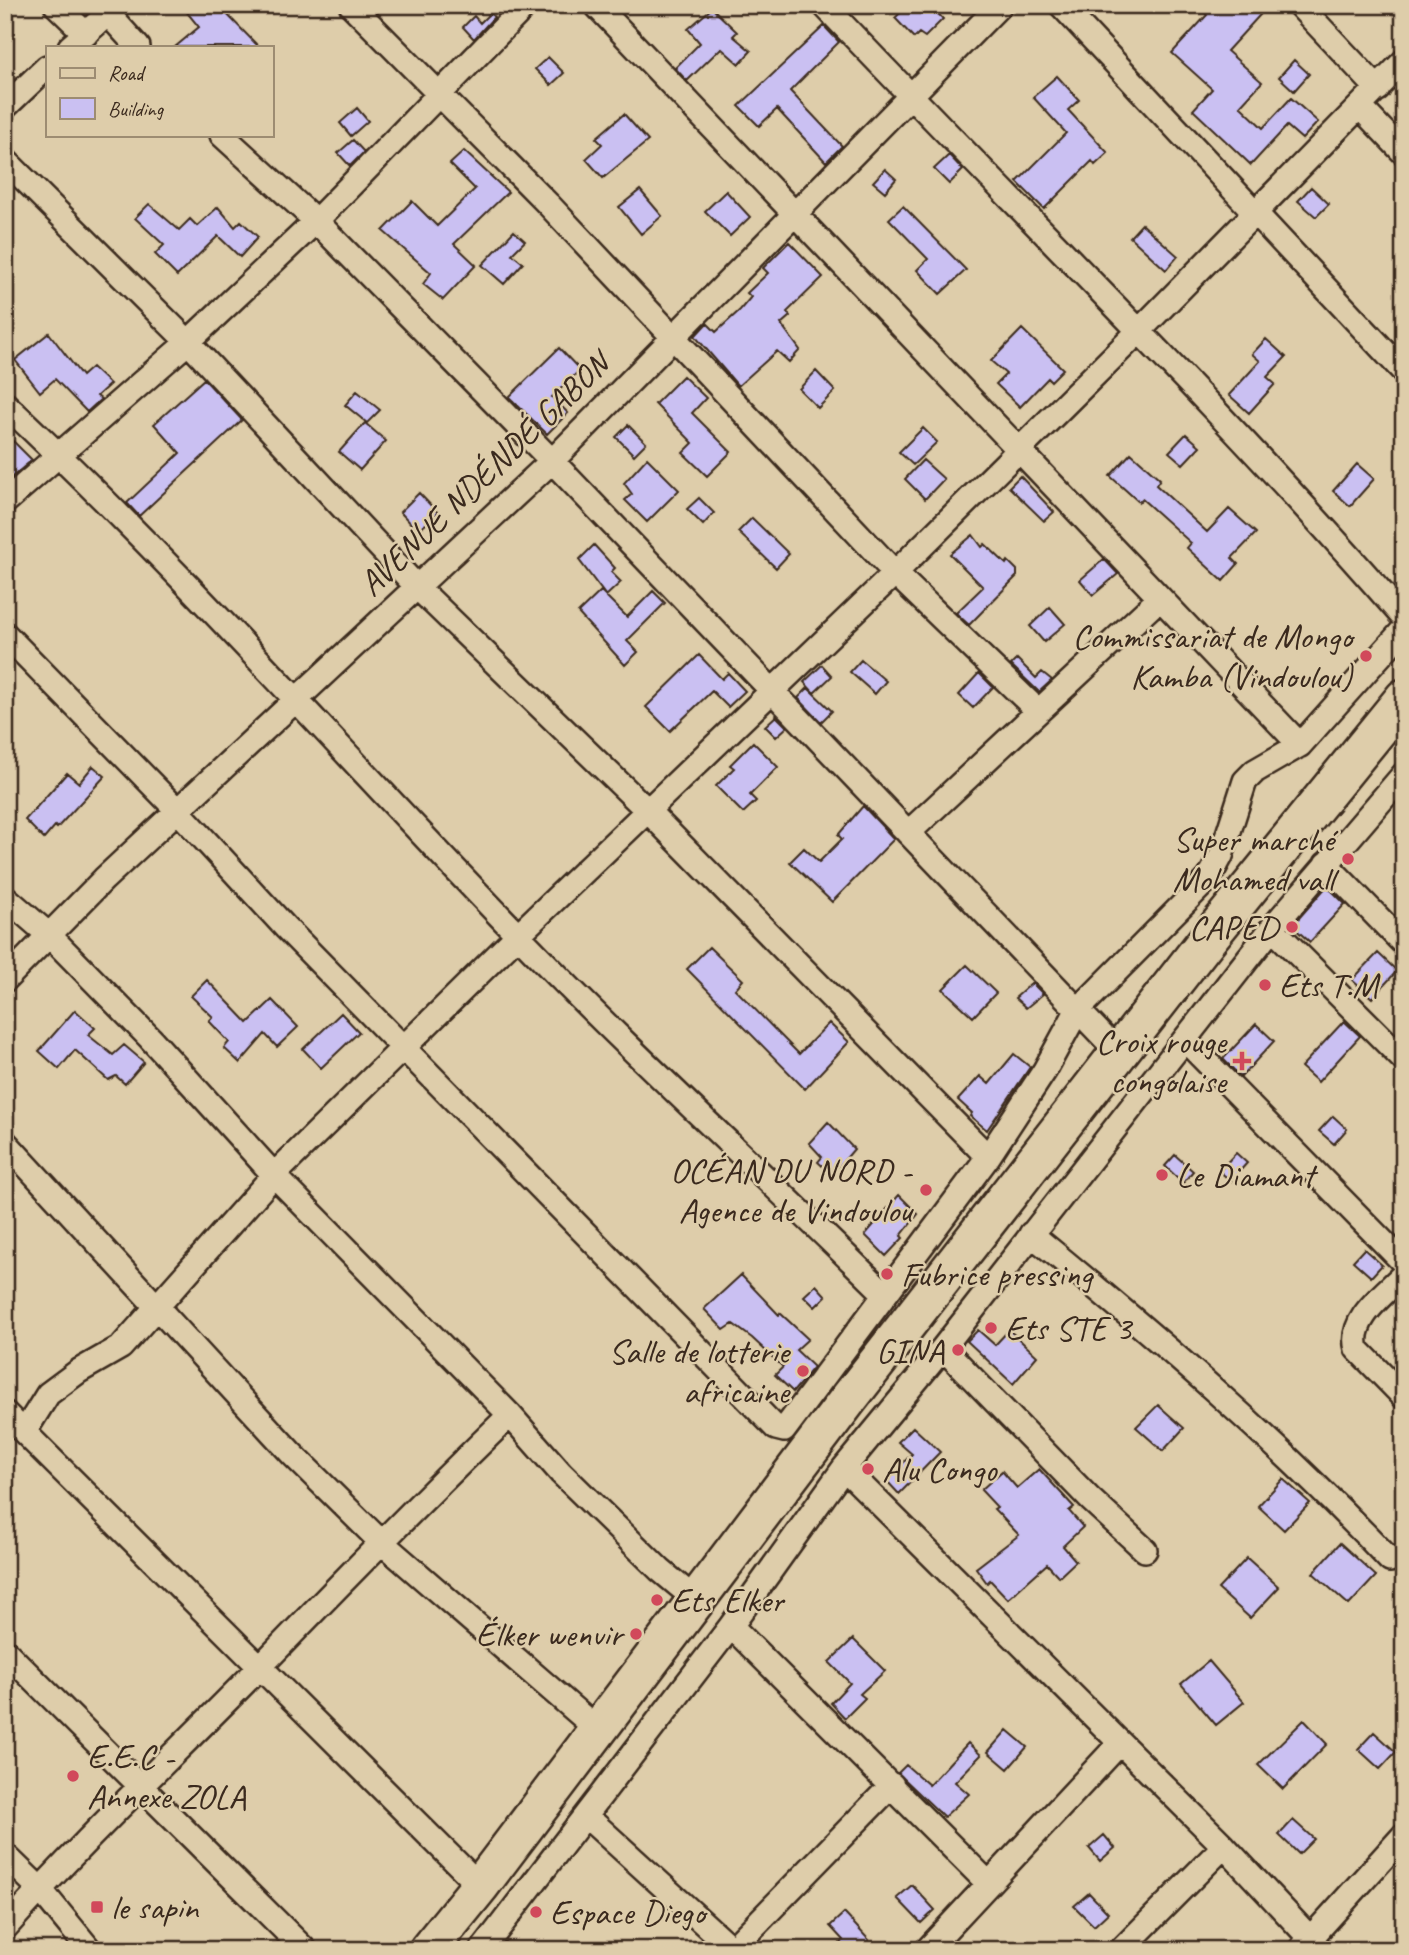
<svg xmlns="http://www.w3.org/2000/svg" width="1409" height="1955" font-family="Caveat,sans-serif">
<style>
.building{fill:#cac0f2;stroke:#3b2a1e;stroke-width:2}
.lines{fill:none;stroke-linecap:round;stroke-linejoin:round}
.minor-casing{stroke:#3b2a1e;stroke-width:28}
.trunk-casing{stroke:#3b2a1e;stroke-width:42}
.minor{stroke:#decdaa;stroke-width:23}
.trunk{stroke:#decdaa;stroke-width:37}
.poi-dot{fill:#d1495b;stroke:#decdaa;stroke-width:2.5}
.labels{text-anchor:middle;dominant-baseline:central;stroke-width:5;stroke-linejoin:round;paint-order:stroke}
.street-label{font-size:35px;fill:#3b2a1e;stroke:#decdaa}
.poi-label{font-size:35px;fill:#3b2a1e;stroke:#decdaa;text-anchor:start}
</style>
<rect width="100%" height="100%" fill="#decdaa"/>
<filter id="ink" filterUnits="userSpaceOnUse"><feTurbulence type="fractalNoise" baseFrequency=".0143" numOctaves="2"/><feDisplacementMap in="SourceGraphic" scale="14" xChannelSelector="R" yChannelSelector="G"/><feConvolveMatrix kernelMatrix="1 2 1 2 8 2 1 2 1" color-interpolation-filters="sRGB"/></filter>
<g filter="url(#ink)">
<path class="building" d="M 181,5 L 218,5 L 259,47 L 175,47 L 199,27 Z
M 908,5 L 930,5 L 943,19 L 925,37 L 919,33 L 914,38 L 895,18 Z
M 1197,5 L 1269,5 L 1227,51 L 1262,82 L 1240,106 L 1263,128 L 1291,98 L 1318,122 L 1302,139 L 1287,126 L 1251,165 L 1193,110 L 1212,89 L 1172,53 L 1207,15 Z
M 712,8 L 737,32 L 733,36 L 751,51 L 739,64 L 721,48 L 687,81 L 675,68 L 700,43 L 688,29 Z
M 490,13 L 494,17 L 474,39 L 463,27 L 474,16 L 480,23 Z
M 824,26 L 839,42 L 790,91 L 842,146 L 826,162 L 777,109 L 759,126 L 739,106 Z
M 548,57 L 564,73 L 551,85 L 535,69 Z
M 1294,60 L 1309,74 L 1294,91 L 1279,77 Z
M 1057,76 L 1079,100 L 1068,110 L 1108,153 L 1095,165 L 1092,161 L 1044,209 L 1017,182 L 1066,133 L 1033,97 Z
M 357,108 L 368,121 L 351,136 L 340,123 Z
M 624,114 L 648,141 L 603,178 L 586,159 L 602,144 L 596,138 Z
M 353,140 L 364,152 L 350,166 L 338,153 Z
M 464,151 L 508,192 L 454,244 L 476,265 L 443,300 L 423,284 L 431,273 L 383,231 L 412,201 L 437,226 L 475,189 L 450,164 Z
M 949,155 L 963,170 L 949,184 L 934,169 Z
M 885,169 L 896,179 L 885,192 L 873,182 Z
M 1311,187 L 1329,204 L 1316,217 L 1298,201 Z
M 640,190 L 662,216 L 641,234 L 619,207 Z
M 726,191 L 750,217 L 730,236 L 705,211 Z
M 149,204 L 179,230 L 190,219 L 197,226 L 218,207 L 235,227 L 241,221 L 258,237 L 240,257 L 218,236 L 177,276 L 155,254 L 164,245 L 135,218 Z
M 903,206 L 966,270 L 940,294 L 917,270 L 928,259 L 889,219 Z
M 1142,224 L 1178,256 L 1166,270 L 1130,237 Z
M 514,231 L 525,241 L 512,254 L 523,263 L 504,284 L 482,265 Z
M 789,242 L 823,277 L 787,312 L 790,316 L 781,324 L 800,350 L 789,362 L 777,351 L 738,386 L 695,336 L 707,323 L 716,332 L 740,310 L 751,297 L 747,293 L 768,273 L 763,268 Z
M 1022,329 L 1063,369 L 1051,381 L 1048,378 L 1020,407 L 996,384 L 1006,374 L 991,361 Z
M 49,333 L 82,376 L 92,367 L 110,384 L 97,396 L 101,399 L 87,412 L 55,379 L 40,392 L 15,360 Z
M 1266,339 L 1286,357 L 1267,377 L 1275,384 L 1249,413 L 1229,395 L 1260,361 L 1252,354 Z
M 559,348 L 580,370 L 552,397 L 568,413 L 547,434 L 509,397 Z
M 816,371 L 835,391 L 818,408 L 799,389 Z
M 683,376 L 706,398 L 692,413 L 731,452 L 707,476 L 683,453 L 693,443 L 655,404 Z
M 204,379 L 242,420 L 139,516 L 127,503 L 180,453 L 154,424 Z
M 357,391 L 380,410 L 367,423 L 345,405 Z
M 365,423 L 386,441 L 360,470 L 339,452 Z
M 628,425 L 646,443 L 634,455 L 616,437 Z
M 923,428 L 937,442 L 913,465 L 899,452 Z
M 1186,434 L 1200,446 L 1183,464 L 1169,452 Z
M 13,441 L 32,460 L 5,483 L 5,448 Z
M 1131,453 L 1160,479 L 1156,485 L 1207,532 L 1229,509 L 1256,533 L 1232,558 L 1238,564 L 1223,581 L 1187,548 L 1191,543 L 1142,499 L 1139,502 L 1110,476 Z
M 647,458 L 679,490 L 647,522 L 625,500 L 632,494 L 624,483 Z
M 923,460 L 944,479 L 925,499 L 905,479 Z
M 1357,464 L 1374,479 L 1350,506 L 1333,491 Z
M 1020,476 L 1054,512 L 1044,521 L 1009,487 Z
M 419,493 L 438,513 L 418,531 L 400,512 Z
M 699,498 L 714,513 L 703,525 L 687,509 Z
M 752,518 L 789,554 L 776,568 L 738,532 Z
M 973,535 L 982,547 L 985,544 L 1006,564 L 1008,561 L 1017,570 L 1017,576 L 969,625 L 956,613 L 983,587 L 950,554 Z
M 594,545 L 615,568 L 611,572 L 621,582 L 606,596 L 579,560 Z
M 1104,559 L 1118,574 L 1093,595 L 1080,580 Z
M 601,591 L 627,617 L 653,591 L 665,603 L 627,641 L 638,652 L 625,665 L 578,613 Z
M 1050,607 L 1065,624 L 1044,642 L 1030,626 Z
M 699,655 L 722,679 L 728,673 L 745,691 L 728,707 L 712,691 L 670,731 L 646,707 Z
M 1017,659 L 1036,678 L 1042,672 L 1052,680 L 1039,692 L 1011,665 Z
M 861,660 L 886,681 L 875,694 L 850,672 Z
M 822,665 L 832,676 L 814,693 L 804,682 Z
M 979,673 L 993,687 L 973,708 L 959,695 Z
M 808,688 L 832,711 L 821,722 L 798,698 Z
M 776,716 L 787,727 L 776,737 L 765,726 Z
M 753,742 L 778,767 L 750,795 L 756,801 L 743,813 L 716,786 L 734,768 L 730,765 Z
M 93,766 L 105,776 L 57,828 L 55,826 L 44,839 L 25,820 L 67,773 L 79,783 Z
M 863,806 L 894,839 L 832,902 L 790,862 L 804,848 L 819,862 L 842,839 L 838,835 Z
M 1327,886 L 1345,904 L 1310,942 L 1292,926 Z
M 709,947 L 743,980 L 735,989 L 799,1054 L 829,1023 L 849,1042 L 805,1089 L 687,969 Z
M 1378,953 L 1397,971 L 1372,998 L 1352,980 Z
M 967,965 L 996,993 L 973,1017 L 943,989 Z
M 207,980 L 248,1023 L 272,1000 L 298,1027 L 277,1047 L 265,1034 L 240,1063 L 224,1048 L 229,1042 L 209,1021 L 213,1017 L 191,996 Z
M 1032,983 L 1043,994 L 1026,1008 L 1015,998 Z
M 75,1010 L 95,1028 L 88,1035 L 113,1055 L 124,1045 L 144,1062 L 125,1084 L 116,1076 L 108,1080 L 75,1050 L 59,1069 L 39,1051 Z
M 341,1013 L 359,1032 L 321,1068 L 303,1049 Z
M 1344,1021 L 1360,1036 L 1318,1082 L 1301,1067 Z
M 1256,1024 L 1274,1041 L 1241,1077 L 1223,1059 Z
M 1014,1054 L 1030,1067 L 987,1130 L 970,1116 L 972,1113 L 958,1100 L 980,1076 L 989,1084 Z
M 1333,1116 L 1347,1129 L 1334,1144 L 1319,1131 Z
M 828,1122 L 854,1149 L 832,1175 L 818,1162 L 822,1157 L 809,1143 Z
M 1236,1153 L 1247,1163 L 1231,1181 L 1219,1171 Z
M 1175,1155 L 1193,1171 L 1183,1183 L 1165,1166 Z
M 899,1195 L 918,1214 L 901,1236 L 903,1238 L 886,1256 L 865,1235 Z
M 1364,1249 L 1382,1265 L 1371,1277 L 1353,1261 Z
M 741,1275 L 779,1315 L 780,1313 L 808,1339 L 796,1350 L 814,1367 L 793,1392 L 775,1375 L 783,1367 L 752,1338 L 733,1324 L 724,1330 L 704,1309 Z
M 816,1285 L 826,1296 L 815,1307 L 804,1296 Z
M 978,1330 L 995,1345 L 1009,1330 L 1037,1356 L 1013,1384 L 967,1341 Z
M 1158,1405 L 1184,1428 L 1163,1451 L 1136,1427 Z
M 913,1427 L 940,1452 L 899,1494 L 886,1480 L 912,1454 L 898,1442 Z
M 1039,1469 L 1074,1507 L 1069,1511 L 1083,1527 L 1063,1546 L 1076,1561 L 1059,1577 L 1047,1564 L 1008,1599 L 990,1580 L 987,1583 L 976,1568 L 1019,1535 L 994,1509 L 997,1507 L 981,1490 L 1002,1471 L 1017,1488 Z
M 1283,1479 L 1310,1503 L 1284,1530 L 1258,1506 Z
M 1340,1543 L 1376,1576 L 1349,1605 L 1313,1573 Z
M 1247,1558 L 1279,1587 L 1250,1618 L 1218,1589 Z
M 853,1639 L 885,1671 L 860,1694 L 865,1698 L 845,1718 L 831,1703 L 850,1683 L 829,1662 Z
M 1209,1661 L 1244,1702 L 1216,1725 L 1181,1684 Z
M 1304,1720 L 1327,1744 L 1283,1789 L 1258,1765 Z
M 1007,1730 L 1027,1747 L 1008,1769 L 988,1752 Z
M 1374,1732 L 1396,1752 L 1380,1769 L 1358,1749 Z
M 968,1743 L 981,1755 L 955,1782 L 969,1794 L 944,1817 L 898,1773 L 906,1765 L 929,1785 Z
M 1293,1820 L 1314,1839 L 1299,1854 L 1279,1835 Z
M 1104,1835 L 1115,1848 L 1100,1861 L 1089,1848 Z
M 912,1885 L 935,1910 L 921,1923 L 897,1898 Z
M 1089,1893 L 1108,1913 L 1094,1926 L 1074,1906 Z
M 844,1913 L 869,1940 L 860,1950 L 834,1950 L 843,1940 L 830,1926 Z"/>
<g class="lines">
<g class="minor-casing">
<path id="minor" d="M 56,5 L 86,34
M 351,5 L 548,204 L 895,573 L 1038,711
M 596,5 L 1300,745
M 824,5 C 1017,209 1220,406 1404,618
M 1061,5 L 1404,372
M 1299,5 L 1378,89
M 109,15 L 138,47
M 70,47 L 118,5
M 5,107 L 47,67
M 1360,107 L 1404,153
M 222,135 L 316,221 L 552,461 L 1119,1053
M 5,160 L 188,342 L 418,588 L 647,810 L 988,1157
M 5,404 C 184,572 346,757 516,933 C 635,1057 763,1173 885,1294
M 5,502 L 188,342 L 316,221 L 526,5
M 5,634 L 179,812 L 286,928 L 776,1428 L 784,1430 L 988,1157 L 1045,1070 L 1077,1011 L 1209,878 L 1221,856 L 1245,781 L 1255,771 L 1300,745 L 1404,629
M 908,833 L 1160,598
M 1326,864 L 1404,944
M 5,897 L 50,936 L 150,1038 L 274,1175 L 510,1415 L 561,1473 L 660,1570 L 696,1600
M 1272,928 L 1404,1060
M 5,980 L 104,879 L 552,461 L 1000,5
M 1185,1040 L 1404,1263
M 5,1142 L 292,1454 L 380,1541 L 598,1730
M 1031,1234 C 1157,1337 1278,1442 1390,1560
M 1404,1274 C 1385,1294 1348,1319 1357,1349 L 1404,1397
M 943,1348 L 1090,1499 L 1145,1550
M 5,1413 L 480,1886
M 25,1431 L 48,1394 L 79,1371 L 121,1347 L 274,1175 L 518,935 L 895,573 L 1139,331 L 1404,61
M 844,1468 L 1224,1846 L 1321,1950
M 731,1626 L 988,1883
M 5,1651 L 305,1950
M 586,1816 L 732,1949
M 5,1855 L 40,1889 L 90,1950
M 5,1928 C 86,1837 175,1754 260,1667 C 342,1582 424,1498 510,1415
M 482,1950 L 731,1626 L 844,1468 L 943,1348 L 1272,928 L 1404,774
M 731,1950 L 892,1785
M 927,1950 L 1120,1743
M 1121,1950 L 1224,1846
M 1300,1950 L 1404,1835"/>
</g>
<g class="trunk-casing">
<path id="trunk" d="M 428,1950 L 480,1886 L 847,1401 L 1207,940 L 1404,698"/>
</g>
<use href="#minor" class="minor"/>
<use href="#trunk" class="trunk"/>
</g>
</g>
<g class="poi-dot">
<circle cx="1366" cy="656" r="7"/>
<circle cx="1348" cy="859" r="7"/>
<circle cx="1292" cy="927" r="7"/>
<circle cx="1265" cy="985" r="7"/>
<path d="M1238.5 1050.5h7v7h7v7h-7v7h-7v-7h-7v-7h7z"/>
<circle cx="1162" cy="1175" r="7"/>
<circle cx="926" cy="1190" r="7"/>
<circle cx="887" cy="1274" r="7"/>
<circle cx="991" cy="1328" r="7"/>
<circle cx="958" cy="1350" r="7"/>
<circle cx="803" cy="1371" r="7"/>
<circle cx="868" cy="1469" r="7"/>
<circle cx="657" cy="1600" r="7"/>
<circle cx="636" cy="1634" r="7"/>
<circle cx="73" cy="1776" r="7"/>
<rect x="90" y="1900" width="14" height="14" rx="3.5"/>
<circle cx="536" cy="1912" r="7"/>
</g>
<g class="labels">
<g class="street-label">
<text transform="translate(484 474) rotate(-44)">AVENUE NDÉNDÉ GABON</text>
</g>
<g class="poi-label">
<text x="1352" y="636" text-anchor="end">Commissariat de Mongo<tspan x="1352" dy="40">Kamba (Vindoulou)</tspan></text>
<text x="1334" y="839" text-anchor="end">Super marché<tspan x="1334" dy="40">Mohamed vall</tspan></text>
<text x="1278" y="927" text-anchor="end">CAPED</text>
<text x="1279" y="985">Ets T.M</text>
<text x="1226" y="1041" text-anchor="end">Croix rouge<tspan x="1226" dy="40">congolaise</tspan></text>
<text x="912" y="1170" text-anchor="end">OCÉAN DU NORD -<tspan x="912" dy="40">Agence de Vindoulou</tspan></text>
<text x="1176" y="1175">Le Diamant</text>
<text x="901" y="1274">Fubrice pressing</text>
<text x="1005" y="1328">Ets STE 3</text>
<text x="944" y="1350" text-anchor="end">GINA</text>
<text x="789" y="1351" text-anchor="end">Salle de lotterie<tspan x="789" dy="40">africaine</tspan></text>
<text x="882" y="1469">Alu Congo</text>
<text x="671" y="1600">Ets Elker</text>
<text x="622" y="1634" text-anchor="end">Élker wenvir</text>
<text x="87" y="1756">E.E.C -<tspan x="87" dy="40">Annexe ZOLA</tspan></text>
<text x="111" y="1907">le sapin</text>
<text x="550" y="1912">Espace Diego</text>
</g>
</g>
<rect width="1409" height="1955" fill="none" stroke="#decdaa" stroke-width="28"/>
<rect x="14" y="14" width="1381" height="1927" fill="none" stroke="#3b2a1e" stroke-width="2.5" filter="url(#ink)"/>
<rect x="46" y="46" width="228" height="91" fill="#decdaa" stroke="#9d8c72" stroke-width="2"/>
<rect x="60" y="68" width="35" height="10" fill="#decdaa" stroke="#9d8c72" stroke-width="2"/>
<text x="108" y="80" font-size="21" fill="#3b2a1e">Road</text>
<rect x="60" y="98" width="35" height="21" fill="#cac0f2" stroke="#9d8c72" stroke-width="2"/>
<text x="108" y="116" font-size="21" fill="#3b2a1e">Building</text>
</svg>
